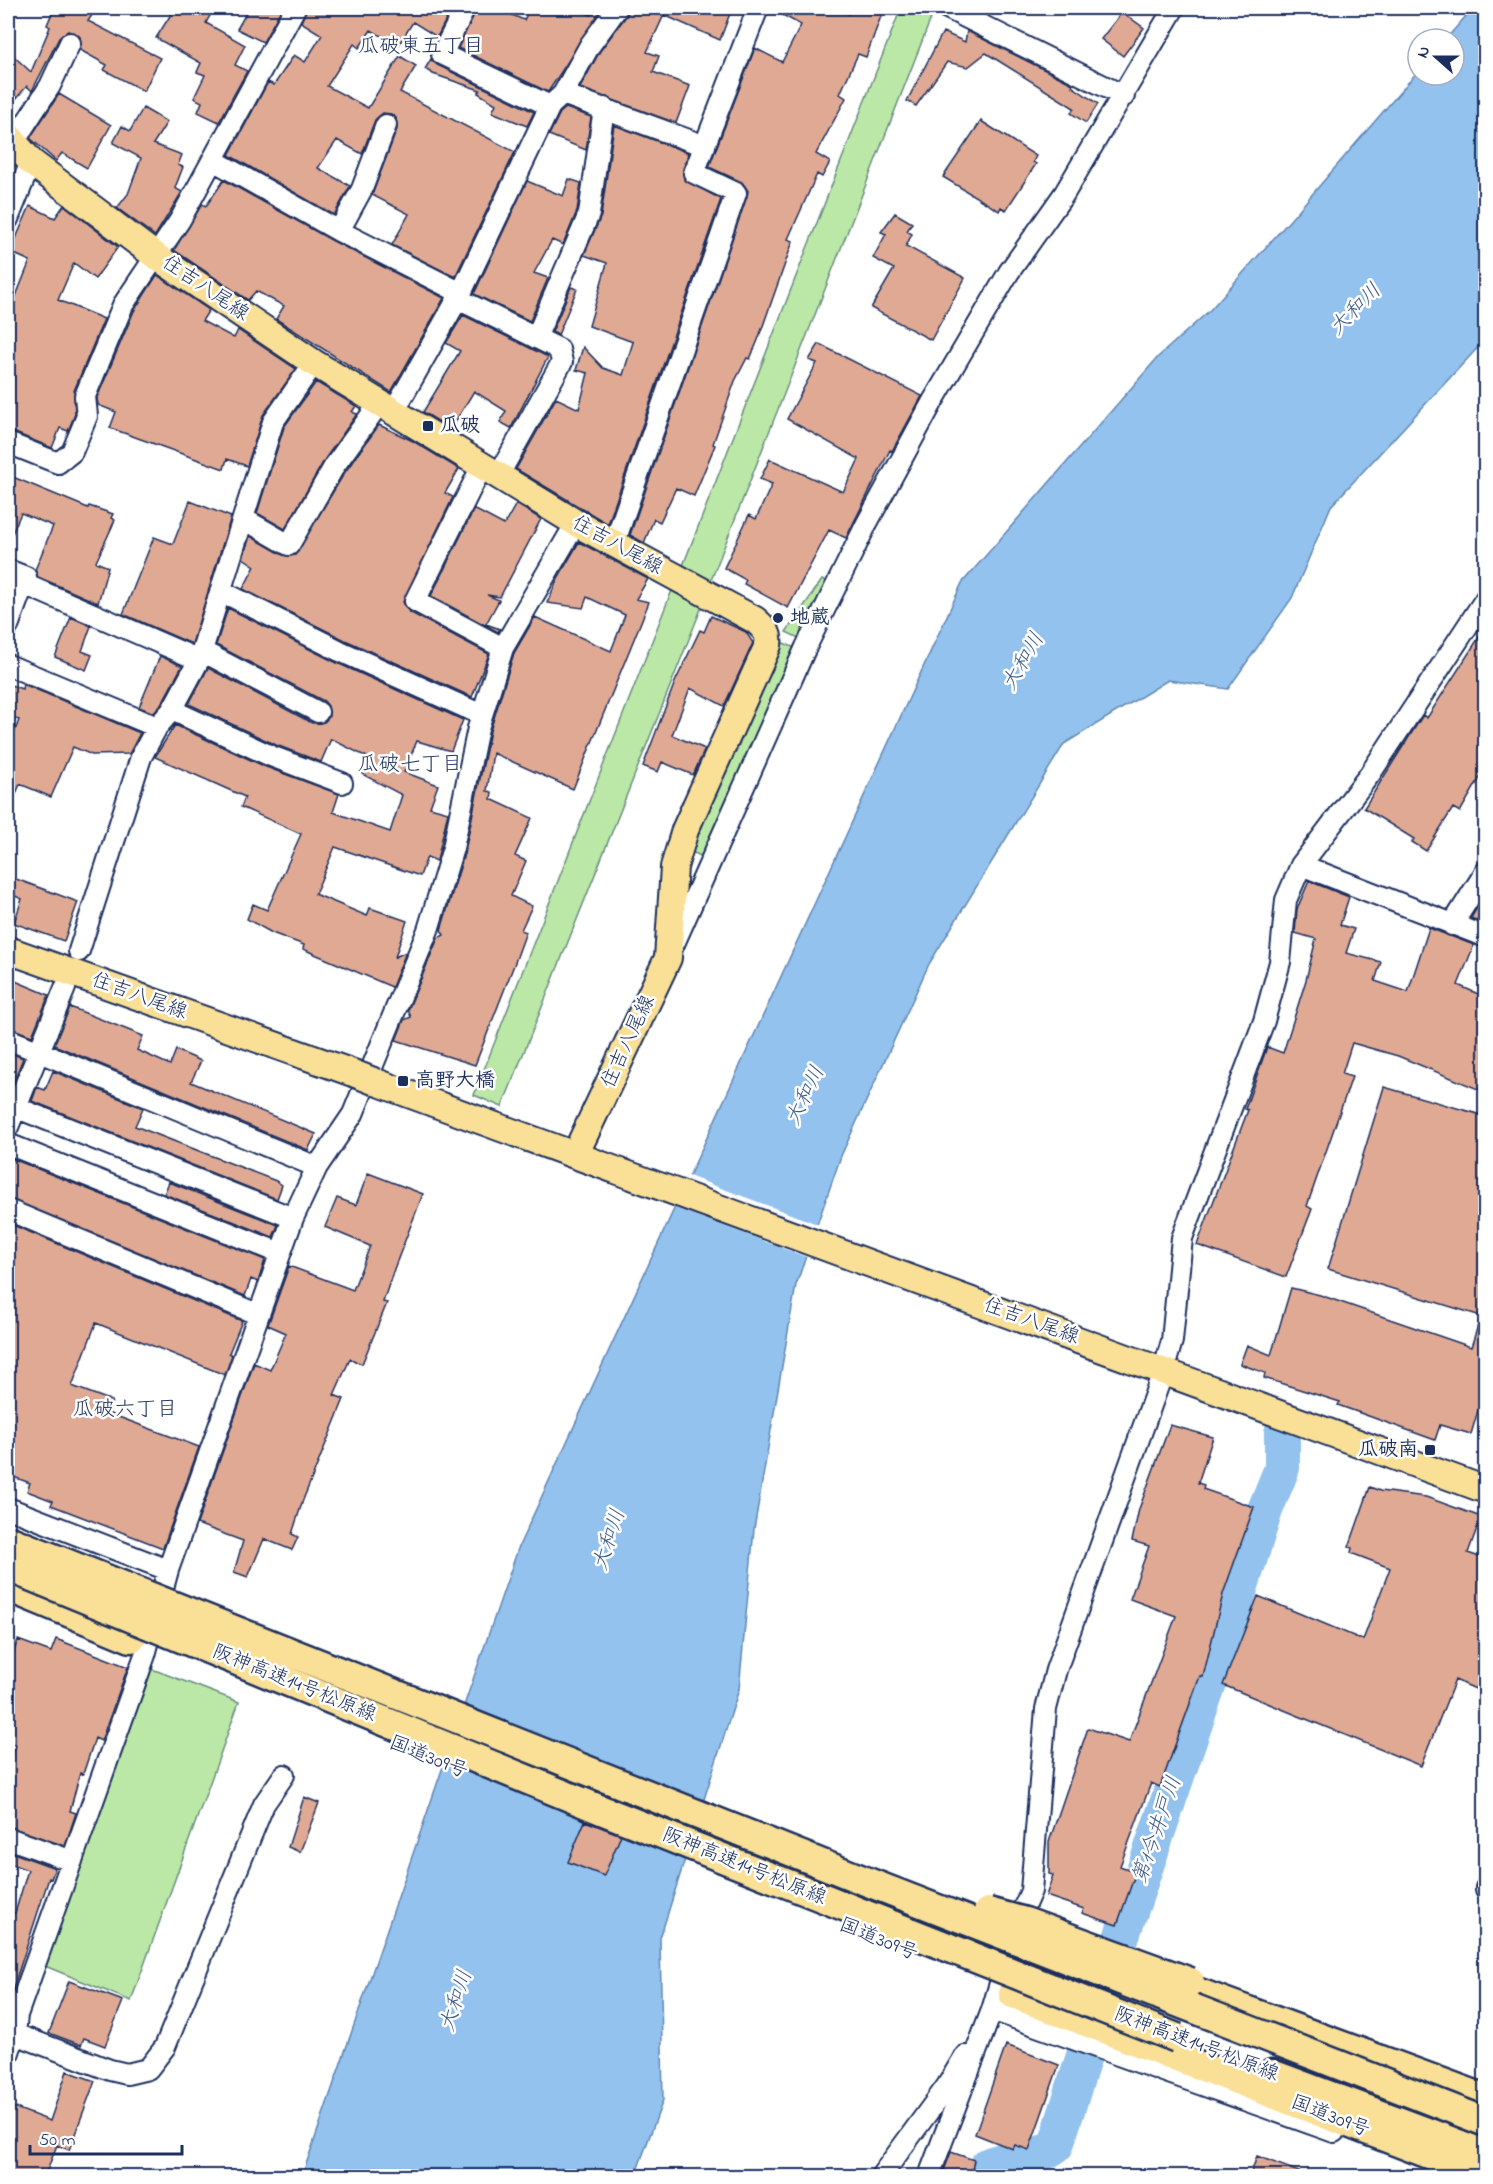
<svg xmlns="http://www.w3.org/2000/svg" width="1493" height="2184" font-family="'Indie Flower','Klee One',sans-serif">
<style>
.green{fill:#bbe8a6;stroke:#6b8c82;stroke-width:1.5}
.water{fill:#92c2ed;stroke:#6287b4;stroke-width:1.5}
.pier{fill:#fff}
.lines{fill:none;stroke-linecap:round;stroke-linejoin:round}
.river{stroke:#92c2ed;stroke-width:36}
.building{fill:#dfa994;stroke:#1b2f5e;stroke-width:1.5}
.minor-casing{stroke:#1b2f5e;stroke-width:24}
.major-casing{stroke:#1b2f5e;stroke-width:30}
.highway-casing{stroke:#1b2f5e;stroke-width:33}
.minor{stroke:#fff;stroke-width:20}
.major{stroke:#fadf96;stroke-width:26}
.highway{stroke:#fadf96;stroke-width:28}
.major-bridge-casing{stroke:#1b2f5e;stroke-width:30;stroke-linecap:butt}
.highway-bridge-casing{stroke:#1b2f5e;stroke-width:33;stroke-linecap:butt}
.major-bridge{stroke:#fadf96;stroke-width:26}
.highway-bridge{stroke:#fadf96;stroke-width:28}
.poi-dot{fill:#1b2f5e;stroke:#fff;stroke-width:2}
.labels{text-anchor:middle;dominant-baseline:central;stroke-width:5;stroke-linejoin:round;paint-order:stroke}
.street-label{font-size:20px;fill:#1b2f5e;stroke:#fff}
.poi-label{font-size:20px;font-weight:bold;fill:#1b2f5e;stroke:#fff;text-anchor:start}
.neighbourhood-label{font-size:21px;fill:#1b2f5e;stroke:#fff}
.water-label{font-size:21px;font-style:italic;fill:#3f5b89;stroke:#fff}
</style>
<rect width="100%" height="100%" fill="#fff"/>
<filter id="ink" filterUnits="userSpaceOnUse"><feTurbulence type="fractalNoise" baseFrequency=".0167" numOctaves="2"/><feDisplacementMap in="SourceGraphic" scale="12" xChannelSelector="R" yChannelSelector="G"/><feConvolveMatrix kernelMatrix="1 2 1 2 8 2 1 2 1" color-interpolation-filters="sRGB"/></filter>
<g filter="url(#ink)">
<path class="green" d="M 901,8 L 935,8 L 710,583 L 682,568 Z
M 822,580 L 828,582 L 801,639 L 786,632 Z
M 672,590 L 703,604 L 502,1107 L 474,1095 Z
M 779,641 L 795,648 L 701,856 L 687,850 Z
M 152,1669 L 239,1702 L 131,2001 L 45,1966 Z"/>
<path class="water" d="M 1473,8 L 1485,8 L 1485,340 L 1331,506 L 1292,598 L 1228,689 L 1168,680 L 1064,744 L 929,964 L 841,1156 L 796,1285 L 754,1529 L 739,1689 L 660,1938 L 663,2100 L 635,2176 L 302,2176 L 519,1546 L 962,583 L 1159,356 L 1210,310 L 1291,219 L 1418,71 L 1418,75 L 1454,75 L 1454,39 L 1446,39 Z"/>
<path class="pier" d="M 686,1175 L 820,1225 L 809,1258 L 672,1207 Z"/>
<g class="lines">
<path class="river" d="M 982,2176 L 987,2166 C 1013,2154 1033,2163 1056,2145 L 1120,1941 L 1224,1639 L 1265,1510 L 1282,1468 L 1282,1433"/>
</g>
<path class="building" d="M 54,8 L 97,8 L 88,21 L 160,58 L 144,91 L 104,70 L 107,65 L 80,50 L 80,37 L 68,31 L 59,38 L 32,91 L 27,86 L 8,108 L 8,51 L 31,72 L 50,27 L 47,25 Z
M 175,8 L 214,8 L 206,23 L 245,45 L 235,65 L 247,71 L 219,122 L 198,112 L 202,102 L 194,98 L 205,75 L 197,72 L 201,63 L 156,38 Z
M 249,8 L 282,8 L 263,42 L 237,29 Z
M 307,8 L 452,8 L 437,37 L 413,22 L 398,46 L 371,30 L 359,48 L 354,44 L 327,86 L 368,108 L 400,56 L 416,66 L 400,92 L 515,152 L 455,277 L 392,245 L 409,214 L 372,195 L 397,129 L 396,118 L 391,114 L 383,113 L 375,120 L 362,154 L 337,140 L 318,168 L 350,186 L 334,215 L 229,155 L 268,82 L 274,85 L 294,55 L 305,62 L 322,35 L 301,22 Z
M 477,8 L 495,8 L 524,20 L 530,8 L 574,8 L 591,15 L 593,8 L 603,8 L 548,92 L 458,48 Z
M 629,8 L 732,8 L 720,40 L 664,15 L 647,52 L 659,56 L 653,72 L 690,86 L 676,123 L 580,88 L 600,51 L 627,15 Z
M 770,8 L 836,8 L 849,14 L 852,8 L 884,8 L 866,57 L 858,54 L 840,94 L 846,98 L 816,154 L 830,162 L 822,177 L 817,174 L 788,239 L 793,241 L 758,340 L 750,359 L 747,358 L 735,381 L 713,444 L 715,445 L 694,496 L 676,488 L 660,522 L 654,519 L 644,543 L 630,535 L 747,196 L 748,191 L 742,182 L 709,167 L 755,48 L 782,62 L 801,25 Z
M 1122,12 L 1144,28 L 1123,56 L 1101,39 Z
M 967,31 L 1073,84 L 1072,86 L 1098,104 L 1086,123 L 1071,113 L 1074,108 L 986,53 L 968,67 L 947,62 L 916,106 L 907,101 L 943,32 L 965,42 Z
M 431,59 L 437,65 L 534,112 L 527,126 L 492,112 L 496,104 L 478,93 L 480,90 L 433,74 L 425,69 Z
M 59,94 L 111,125 L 87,168 L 62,153 L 56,161 L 30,138 Z
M 143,108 L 167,122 L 153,144 L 182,155 L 178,165 L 183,167 L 175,188 L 182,192 L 155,236 L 117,208 L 128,194 L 141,158 L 113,143 L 122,126 L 130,131 Z
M 566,108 L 591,117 L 586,150 L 549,135 L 560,113 Z
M 981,121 L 1036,156 L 1033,162 L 1036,164 L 1006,210 L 1001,207 L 999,211 L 943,177 Z
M 614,125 L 689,153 L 683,169 L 684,180 L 721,199 L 608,524 L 516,469 L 556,398 L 579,409 L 588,373 L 576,370 L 583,347 L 603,368 L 623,375 L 633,342 L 589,326 L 607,263 L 584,255 L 601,216 Z
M 569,179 L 581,183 L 577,211 L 563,245 L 552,240 L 534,273 L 548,278 L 530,321 L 474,294 L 527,181 L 563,196 Z
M 224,180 L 333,241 L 444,298 L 391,392 L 276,319 L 284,306 L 256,291 L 248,300 L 174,250 L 202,204 L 206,206 Z
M 64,205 L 118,247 L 95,279 L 74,263 L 58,300 L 104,319 L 74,391 L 75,414 L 68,431 L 60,428 L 52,448 L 8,430 L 8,316 L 30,261 L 10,252 L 30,206 L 55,218 Z
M 895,213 L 912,223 L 907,231 L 912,234 L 906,246 L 965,278 L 931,340 L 871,308 L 894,269 L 873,258 L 886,234 L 881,232 Z
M 157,275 L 209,310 L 202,321 L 234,338 L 238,330 L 296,369 L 263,415 L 247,466 L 227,459 L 224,469 L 110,428 L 116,412 L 98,405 L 97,398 L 134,311 Z
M 571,287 L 577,289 L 558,335 L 552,332 Z
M 463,315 L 548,357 L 511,428 L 500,422 L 506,411 L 474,391 L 451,429 L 423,412 L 460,351 L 446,343 Z
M 819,344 L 922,396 L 892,451 L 890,450 L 846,538 L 829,530 L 788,608 L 744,584 L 746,580 L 724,568 L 749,515 L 756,519 L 772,484 L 760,479 L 770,459 L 843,492 L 859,459 L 787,419 L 817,363 L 809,360 Z
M 316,382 L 356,406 L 352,412 L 357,414 L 325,459 L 285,529 L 257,513 L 284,427 Z
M 379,425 L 413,441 L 459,469 L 445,493 L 453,497 L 403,602 L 409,612 L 489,654 L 472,697 L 345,640 L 243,589 L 255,566 L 243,558 L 250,536 L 283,555 L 295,555 L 345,472 Z
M 8,475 L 88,508 L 89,506 L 113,514 L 111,518 L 115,520 L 96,562 L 108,567 L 98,603 L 38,577 L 35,570 L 53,526 L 21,513 L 8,543 Z
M 190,501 L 231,517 L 192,644 L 123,614 L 154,537 L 173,544 Z
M 516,504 L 541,519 L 500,597 L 487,595 L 499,600 L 486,624 L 500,629 L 498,632 L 431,596 L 474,509 L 504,525 Z
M 579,542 L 648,579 L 636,599 L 649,602 L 573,789 L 493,753 L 487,791 L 492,792 L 491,799 L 532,818 L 515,856 L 526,861 L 511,896 L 532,906 L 521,930 L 526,932 L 514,965 L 475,1065 L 396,1040 L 404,1020 L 411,1017 L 408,1010 L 438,938 L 444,935 L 441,930 L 465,851 L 490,731 L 514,653 L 535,617 L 611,651 L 625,615 L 587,597 L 583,608 L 547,603 L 558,578 Z
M 228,608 L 335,662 L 463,720 L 451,751 L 417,741 L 404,772 L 438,785 L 430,807 L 448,812 L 437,861 L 427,857 L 420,876 L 335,847 L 315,894 L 367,916 L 370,908 L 407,921 L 395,957 L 406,952 L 392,987 L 303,949 L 304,945 L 272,933 L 247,919 L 253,904 L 267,910 L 301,834 L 241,807 L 245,797 L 155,757 L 175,725 L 266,767 L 339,794 L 333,812 L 390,832 L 402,795 L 362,774 L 369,758 L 331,739 L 321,762 L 276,745 L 189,704 L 208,668 L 312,723 L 324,722 L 329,717 L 328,706 L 324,701 L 216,645 Z
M 711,616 L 746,632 L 753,643 L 724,706 L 690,688 L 672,735 L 705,749 L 693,775 L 662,762 L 658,772 L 643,766 L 675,682 L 700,630 L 704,632 Z
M 71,617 L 91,626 L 82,651 L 92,655 L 86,670 L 55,657 Z
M 1485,628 L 1485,769 L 1460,812 L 1453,808 L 1426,851 L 1412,842 L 1414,839 L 1364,808 L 1423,715 L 1427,718 Z
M 160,656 L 182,666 L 162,703 L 154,713 L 139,707 Z
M 8,684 L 22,689 L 23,684 L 140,733 L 129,754 L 92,755 L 73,747 L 51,797 L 20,784 L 8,814 L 8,749 L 19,720 L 8,716 Z
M 8,876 L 78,902 L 64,941 L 14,923 L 22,899 L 8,893 Z
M 1309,881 L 1349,897 L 1340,925 L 1354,929 L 1346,953 L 1381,962 L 1375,981 L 1408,992 L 1429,928 L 1474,945 L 1458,985 L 1485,997 L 1485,1092 L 1398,1056 L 1352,1043 L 1342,1074 L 1352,1077 L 1307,1206 L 1312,1209 L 1286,1277 L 1197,1245 L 1248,1110 L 1245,1109 L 1267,1047 L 1283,1053 L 1306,980 L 1316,939 L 1295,933 L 1297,909 Z
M 1485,894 L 1485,924 L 1471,918 Z
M 8,978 L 49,995 L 32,1036 L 8,1027 Z
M 70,1007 L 143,1036 L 137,1050 L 170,1065 L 176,1050 L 201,1061 L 191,1082 L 316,1134 L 308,1150 L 54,1045 Z
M 8,1052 L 23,1058 L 8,1096 Z
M 53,1071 L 143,1108 L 135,1126 L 276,1181 L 282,1185 L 277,1199 L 32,1101 L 37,1087 L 45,1090 Z
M 1384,1087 L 1485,1116 L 1485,1387 L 1471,1434 L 1440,1425 L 1435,1440 L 1338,1405 L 1340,1402 L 1264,1378 L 1265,1373 L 1240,1364 L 1247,1345 L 1271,1355 L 1291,1288 L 1320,1295 L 1471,1347 L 1481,1316 L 1328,1269 Z
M 8,1157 L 265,1260 L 258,1282 L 251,1279 L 245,1296 L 8,1198 Z
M 368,1173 L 423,1194 L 394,1269 L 383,1302 L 387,1303 L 362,1364 L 350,1359 L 334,1395 L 344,1399 L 303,1500 L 292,1534 L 298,1537 L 292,1550 L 264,1539 L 248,1577 L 234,1572 L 243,1541 L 197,1524 L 254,1363 L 270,1370 L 286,1333 L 268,1325 L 289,1266 L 353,1290 L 370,1246 L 325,1227 L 337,1198 L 356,1205 Z
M 169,1182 L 278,1225 L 273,1237 L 164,1194 Z
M 8,1223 L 242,1321 L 229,1353 L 232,1355 L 225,1375 L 96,1323 L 72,1386 L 112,1401 L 108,1413 L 199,1447 L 163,1548 L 51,1505 L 53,1501 L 27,1491 L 30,1483 L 8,1475 Z
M 1170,1425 L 1213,1437 L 1198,1483 L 1204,1485 L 1203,1489 L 1254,1507 L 1223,1594 L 1203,1677 L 1200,1676 L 1160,1787 L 1151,1783 L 1120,1866 L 1136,1872 L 1117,1925 L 1082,1913 L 1084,1909 L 1046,1896 L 1053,1875 L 1049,1874 L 1049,1842 L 1088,1728 L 1129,1742 L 1176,1616 L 1130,1599 L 1149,1546 L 1132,1541 L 1139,1509 Z
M 1370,1487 L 1380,1491 L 1426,1497 L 1481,1517 L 1468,1553 L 1485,1559 L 1485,1693 L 1455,1680 L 1421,1766 L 1223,1685 L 1258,1596 L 1363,1640 L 1390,1568 L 1351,1553 L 1352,1548 L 1349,1547 Z
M 56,1639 L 128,1667 L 101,1741 L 95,1738 L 83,1774 L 80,1773 L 70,1811 L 76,1813 L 65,1846 L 8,1826 L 8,1769 L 16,1745 L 8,1743 L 8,1649 L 14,1651 L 18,1640 L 51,1652 Z
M 304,1797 L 319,1803 L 300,1852 L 288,1847 Z
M 585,1821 L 621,1835 L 604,1876 L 568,1862 Z
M 8,1851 L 55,1868 L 51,1879 L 49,1878 L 8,2004 L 8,1911 L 15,1913 L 28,1870 L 8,1863 Z
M 69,1981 L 123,2001 L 105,2046 L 84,2038 L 81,2045 L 49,2033 Z
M 1006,2045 L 1059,2065 L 1029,2150 L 1015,2145 L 1013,2149 L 975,2134 Z
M 67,2071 L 95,2081 L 69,2150 L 57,2145 L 45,2176 L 8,2176 L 8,2105 L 50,2121 Z
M 951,2152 L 974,2160 L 971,2176 L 942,2176 Z
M 1257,2156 L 1307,2175 L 1307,2176 L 1250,2176 Z"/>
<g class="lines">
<g class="minor-casing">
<path id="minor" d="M 465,8 L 442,54 L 550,106
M 947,8 L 1124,96
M 563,94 L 705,146
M 13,143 L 50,86 L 70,43
M 213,160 L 339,231 L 461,293
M 8,219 L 31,162
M 339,231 L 362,189 L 386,125
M 458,299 L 559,349 L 562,362 L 498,476
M 536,338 L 589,214 L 604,108
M 393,413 L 461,293 L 550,106 L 563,94 L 590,45 L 617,8
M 8,443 L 58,463 L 72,452 L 87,416 L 85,396 L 123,305 L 180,220 L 295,8
M 482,466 L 415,601 L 503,648
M 244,519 L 289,545 L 335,465 L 379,404
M 614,544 L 736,193 L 694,173 L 758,8
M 8,570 L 26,577 L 8,626
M 24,584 L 199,660
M 221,591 L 340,651 L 482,715
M 202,651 L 318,712
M 8,665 L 157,727
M 172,710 L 271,756 L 342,783
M 1301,865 L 1486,937
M 1452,925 L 1486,871
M 673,946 L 806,647 L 867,523 L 933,401 L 1009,272 L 1064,194 L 1174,8
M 79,951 L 141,757 L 157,727 L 172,710 L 199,660 L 273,422 L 314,363
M 8,1039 L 317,1167
M 15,1107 L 293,1218
M 8,1127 L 65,988
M 8,1144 L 280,1253
M 8,1210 L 257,1314
M 8,1508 L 168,1570
M 8,1838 L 72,1861
M 1486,1888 L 1486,1889
M 992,2010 L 1334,2132
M 15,2034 L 110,2070 L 127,2074 L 148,2069 L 165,2047 L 264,1804 L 284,1775
M 8,2055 L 15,2034 L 17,2015 L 145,1655 L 168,1570 L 293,1218 L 317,1167 L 353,1114 L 428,930 L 453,848 L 478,728 L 503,648 L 576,523
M 881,2176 L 947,2086 L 965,2056
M 929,2176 L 992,2010 L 1020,1916 L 1031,1891 L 1046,1709 L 1056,1670 L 1163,1372 L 1172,1341 L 1182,1238 L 1264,1021 L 1280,962 L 1286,900 L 1301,865 L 1370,774 L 1486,598"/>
</g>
<g class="major-casing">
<path id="major" d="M 8,135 L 31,162 L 157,257 L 314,363 L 576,523 L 755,620 C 764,628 770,633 768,645 L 685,830 L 674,867 L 668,958 L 575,1155
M 8,950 L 353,1073
M 376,1082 L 1486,1490"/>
</g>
<g class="highway-casing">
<path id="highway" d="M 8,1587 L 131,1638
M 1164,1980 L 1486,2099
M 1013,1994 L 1486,2176
M 1272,2074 L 1486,2154"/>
</g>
<use href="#minor" class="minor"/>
<use href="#major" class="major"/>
<use href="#highway" class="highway"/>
<g class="major-bridge-casing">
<path id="major-bridge" d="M 353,1073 L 376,1082"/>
</g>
<g class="highway-bridge-casing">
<path id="highway-bridge" d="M 8,1540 L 855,1877 L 1486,2122
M 8,1567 L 604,1811 L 1177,2038
M 988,1912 L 1025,1922 L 1190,1982"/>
</g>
<use href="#major-bridge" class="major-bridge"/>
<use href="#highway-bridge" class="highway-bridge"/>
</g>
</g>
<g class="poi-dot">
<rect x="422" y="420" width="12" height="12" rx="3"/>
<circle cx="778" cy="618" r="6"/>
<rect x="397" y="1075" width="12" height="12" rx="3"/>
<rect x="1424" y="1444" width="12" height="12" rx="3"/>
</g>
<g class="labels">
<g class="street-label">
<text transform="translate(205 289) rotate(34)">住吉八尾線</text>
<text transform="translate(617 546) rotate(29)">住吉八尾線</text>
<text transform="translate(139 997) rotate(20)">住吉八尾線</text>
<text transform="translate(629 1042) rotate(-65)">住吉八尾線</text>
<text transform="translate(1031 1322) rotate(20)">住吉八尾線</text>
<text transform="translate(294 1684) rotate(22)">阪神高速14号松原線</text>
<text transform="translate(428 1758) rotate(22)">国道309号</text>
<text transform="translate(744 1867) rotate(22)">阪神高速14号松原線</text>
<text transform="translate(878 1940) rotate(22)">国道309号</text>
<text transform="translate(1196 2045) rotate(21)">阪神高速14号松原線</text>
<text transform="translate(1330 2117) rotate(21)">国道309号</text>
</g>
<g class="poi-label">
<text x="440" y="426">瓜破</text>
<text x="790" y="618">地蔵</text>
<text x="415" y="1081">高野大橋</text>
<text x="1418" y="1450" text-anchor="end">瓜破南</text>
</g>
<g class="neighbourhood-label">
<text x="421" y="47">瓜破東五丁目</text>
<text x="410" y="765">瓜破七丁目</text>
<text x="125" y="1410">瓜破六丁目</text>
</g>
<g class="water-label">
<text transform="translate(1356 310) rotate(-45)">大和川</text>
<text transform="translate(1024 662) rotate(-60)">大和川</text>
<text transform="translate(806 1096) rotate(-64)">大和川</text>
<text transform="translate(610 1540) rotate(-72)">大和川</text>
<text transform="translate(1158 1830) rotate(-71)">第1今井戸川</text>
<text transform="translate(457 2001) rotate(-72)">大和川</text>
</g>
</g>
<rect width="1493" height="2184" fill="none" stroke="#fff" stroke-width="30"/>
<rect x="15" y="15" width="1463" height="2154" fill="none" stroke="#1b2f5e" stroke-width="2" filter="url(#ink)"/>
<g transform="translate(1436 57) rotate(291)"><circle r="28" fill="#ffffff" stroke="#a4acbf" stroke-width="1.5"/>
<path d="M0-4.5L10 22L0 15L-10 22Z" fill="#1b2f5e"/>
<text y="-9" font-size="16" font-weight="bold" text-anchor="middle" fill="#1b2f5e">N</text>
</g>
<path d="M30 2145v9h152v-9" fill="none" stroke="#1b2f5e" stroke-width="3"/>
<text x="39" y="2145" font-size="18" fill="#1b2f5e" stroke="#ffffff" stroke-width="4.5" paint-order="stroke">50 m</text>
</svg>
